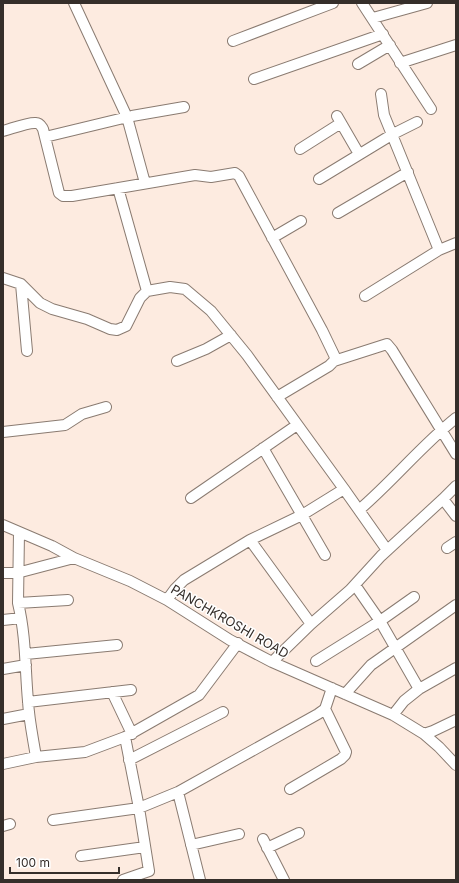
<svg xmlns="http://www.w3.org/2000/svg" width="459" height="883" font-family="Inter,sans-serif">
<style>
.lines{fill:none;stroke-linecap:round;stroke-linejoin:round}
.minor-casing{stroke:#8a7b71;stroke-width:12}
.minor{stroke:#fff;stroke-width:10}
.labels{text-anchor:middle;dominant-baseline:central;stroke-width:3;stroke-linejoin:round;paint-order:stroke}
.street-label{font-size:13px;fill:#352e2a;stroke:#fff}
</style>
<rect width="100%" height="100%" fill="#fdebe0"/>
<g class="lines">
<g class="minor-casing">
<path id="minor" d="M 74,3 L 127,117 L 145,183
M 362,3 L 431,109
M 373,18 L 427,3
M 233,41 L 333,3
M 400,63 L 456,45
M 358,64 L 390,45
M 254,79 L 383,34
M 381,94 L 384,115 L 439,250 L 456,243
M 337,116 L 359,154
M 3,131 C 11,129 28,122 36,123 C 40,123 41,126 43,129 L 59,193 L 63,196 L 72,196 L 195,175 L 211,177 L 235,173 L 239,176 L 322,330 L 335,357 L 334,361 L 329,366 L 277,397
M 45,137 L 132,116 L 184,107
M 300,149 L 341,123
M 319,179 L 393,134 L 417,122
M 118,188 L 147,291
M 338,213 L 408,172
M 272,238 L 301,221
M 3,278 L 21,284 L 40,303 L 52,309 L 87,319 L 110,329 L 117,330 L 126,326 L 140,298 L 147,291 L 170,287 L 185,289 L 211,311 L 247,355 L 344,489 L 302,515 L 250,540 L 184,580 L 175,589 L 167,600
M 21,284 L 27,351
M 365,296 L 439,250
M 177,361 L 206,349 L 231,335
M 334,361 L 387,344 L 392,350 L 456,454
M 3,432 L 65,425 L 82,414 L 106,407
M 263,448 L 325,555
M 344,489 L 387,550
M 191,498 L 297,425
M 443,499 L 456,516
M 359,510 C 393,481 421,446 456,418
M 3,525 L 52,546 L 74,558 L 130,581 L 167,600 L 230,640 L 272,662 L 393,715 L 424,734 L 439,747 L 456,765
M 250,540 L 311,624
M 447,548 L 456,542
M 3,573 L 17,573 L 74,558
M 355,585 L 380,621 L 419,689
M 18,603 L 19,532
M 3,620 L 21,618
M 26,654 L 117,645
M 316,661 L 380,621 L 414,597
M 272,662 L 311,624 L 350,590 L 381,556 L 443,499 L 456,486
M 3,669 L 26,665
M 112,692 L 132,734
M 345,694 L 371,665 L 456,605
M 28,702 L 131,690
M 393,715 L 404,701 L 419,689 L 456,668
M 3,719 L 29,714
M 424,734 L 433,731 L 456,720
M 36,757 C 33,738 29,720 28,701 C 25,668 26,636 18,603 L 68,600
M 129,760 L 223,712
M 3,764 L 36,757 L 85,752 L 125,737
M 290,789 L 341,759 L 345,755 L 346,752 L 325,709
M 178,792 L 200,880
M 53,820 L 139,808 L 178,792 L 318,714 L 325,709 L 332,688
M 3,826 L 10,824
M 263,839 L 284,880
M 191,845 L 239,834
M 267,848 L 299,833
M 81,856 L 145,847
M 123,880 L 149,871 L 139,808 L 125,737 L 199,695 L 238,643"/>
</g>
<use href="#minor" class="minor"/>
</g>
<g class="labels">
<g class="street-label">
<text transform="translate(230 621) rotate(30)">PANCHKROSHI ROAD</text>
</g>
</g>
<rect width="459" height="883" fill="none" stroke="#352e2a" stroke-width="8"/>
<path d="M10 867v6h109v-6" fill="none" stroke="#352e2a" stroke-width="2"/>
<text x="16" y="867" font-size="12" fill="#352e2a" stroke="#ffffff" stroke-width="3" paint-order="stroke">100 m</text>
</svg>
